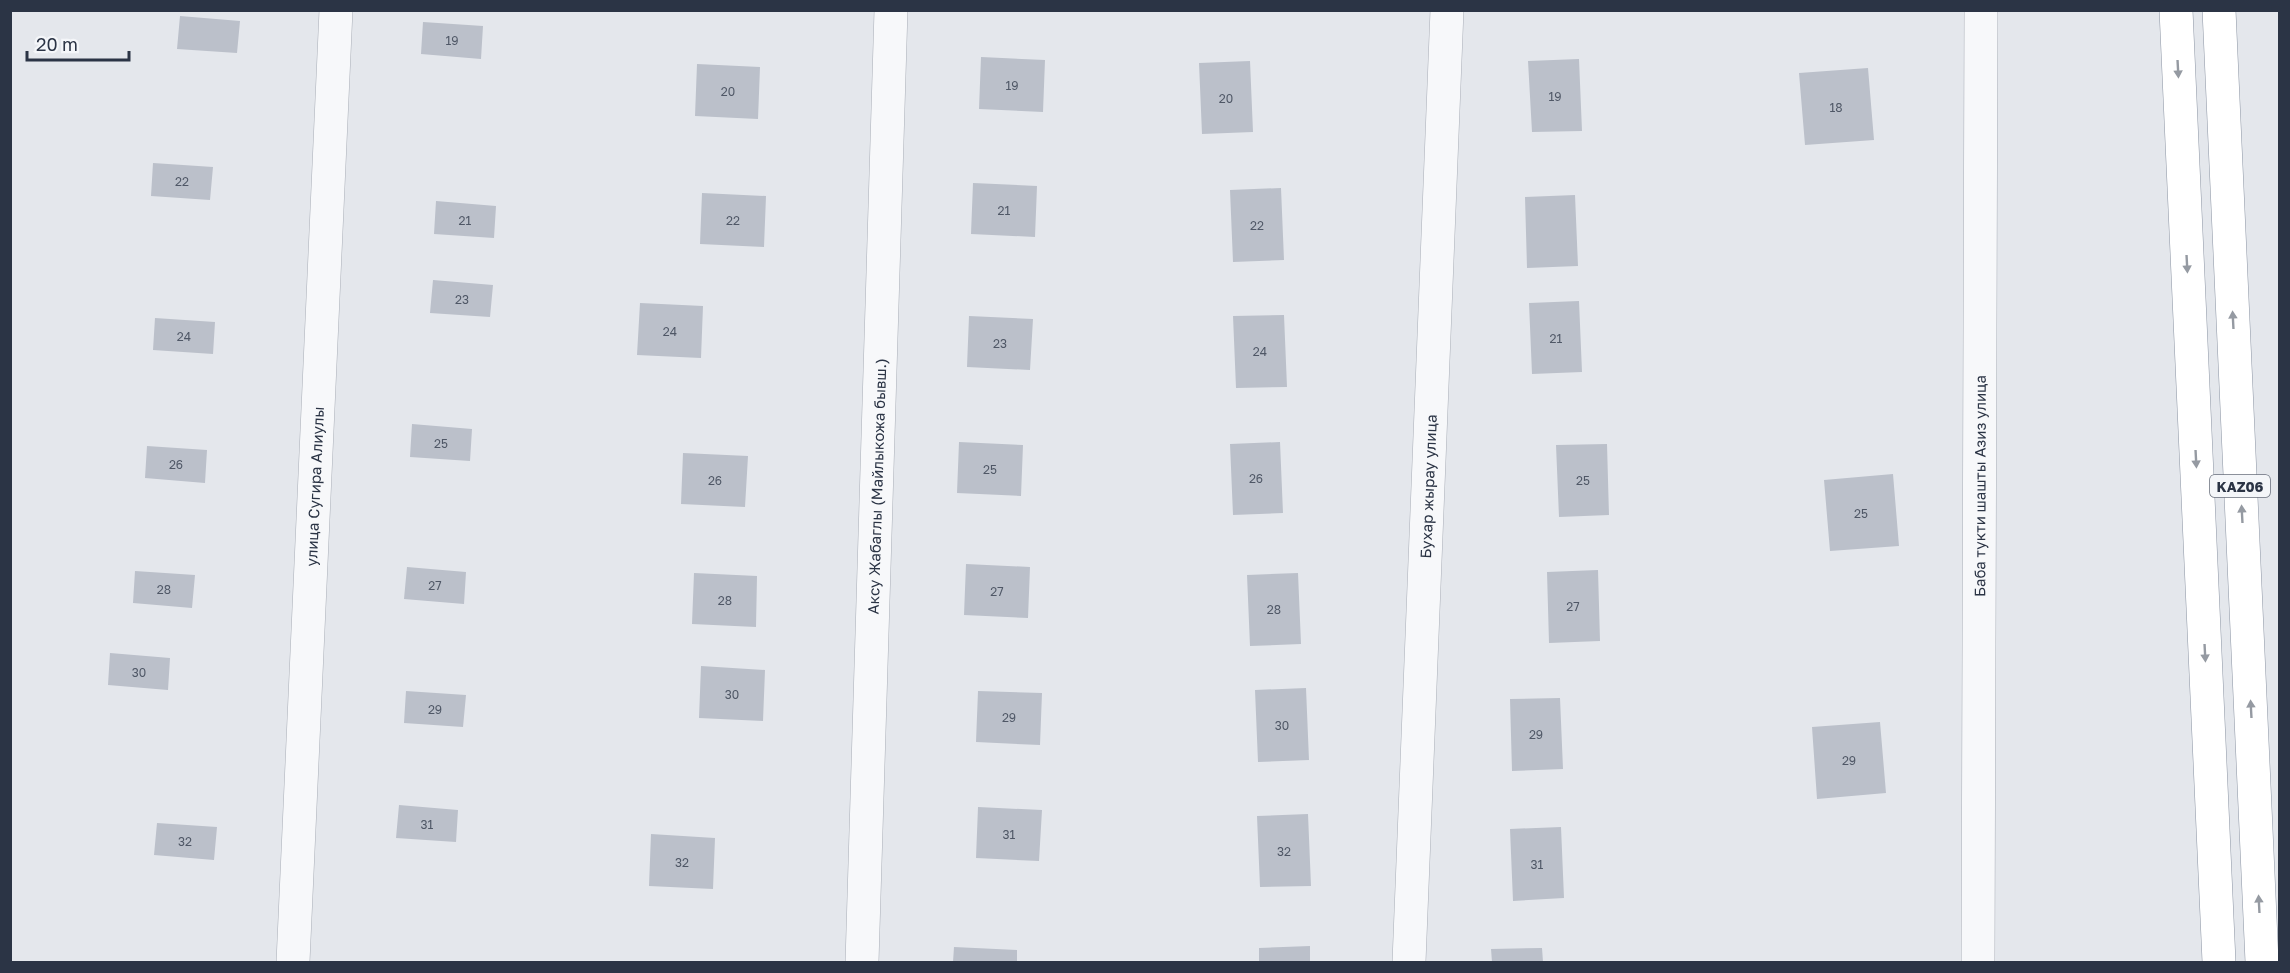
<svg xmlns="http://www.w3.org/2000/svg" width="2290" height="973" font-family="'Golos Text',sans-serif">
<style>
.building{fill:#bbc0ca}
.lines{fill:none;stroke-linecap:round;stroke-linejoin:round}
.minor-casing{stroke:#a9aeb7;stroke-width:34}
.highway-casing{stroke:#8b94a3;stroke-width:34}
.minor{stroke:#f7f8fa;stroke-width:33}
.highway{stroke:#fff;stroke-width:33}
.oneway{fill:#959aa2}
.labels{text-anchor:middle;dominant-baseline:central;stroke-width:5;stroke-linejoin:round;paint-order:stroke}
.number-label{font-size:12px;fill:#4f5766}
.shield{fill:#f4f6f9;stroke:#676e7b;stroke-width:1.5}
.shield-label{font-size:14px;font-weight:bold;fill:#2b3445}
.street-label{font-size:15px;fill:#2b3445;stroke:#f4f6f9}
</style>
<rect width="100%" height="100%" fill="#e4e7ec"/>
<path class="building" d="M 180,16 L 240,21 L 237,53 L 177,49 Z
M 423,22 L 483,26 L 481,59 L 421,54 Z
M 981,57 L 1045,60 L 1043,112 L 979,109 Z
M 1579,59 L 1582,131 L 1532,132 L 1528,61 Z
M 1250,61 L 1253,132 L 1202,134 L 1199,63 Z
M 697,64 L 760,67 L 758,119 L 695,116 Z
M 1868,68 L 1874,140 L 1805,145 L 1799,73 Z
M 153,163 L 213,167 L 210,200 L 151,196 Z
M 973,183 L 1037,186 L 1035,237 L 971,234 Z
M 1281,188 L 1284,260 L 1233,262 L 1230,190 Z
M 702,193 L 766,196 L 764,247 L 700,244 Z
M 1575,195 L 1578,266 L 1527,268 L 1525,197 Z
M 436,201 L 496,206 L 494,238 L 434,234 Z
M 433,280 L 493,285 L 490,317 L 430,313 Z
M 1579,301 L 1582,372 L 1532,374 L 1529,303 Z
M 640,303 L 703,306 L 701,358 L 637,355 Z
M 1284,315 L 1287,387 L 1236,388 L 1233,316 Z
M 969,316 L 1033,319 L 1030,370 L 967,367 Z
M 155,318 L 215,322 L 213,354 L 153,350 Z
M 412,424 L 472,429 L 470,461 L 410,457 Z
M 959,442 L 1023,445 L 1021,496 L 957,493 Z
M 1280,442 L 1283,513 L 1233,515 L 1230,444 Z
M 1607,444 L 1609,515 L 1559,517 L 1556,445 Z
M 147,446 L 207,450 L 205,483 L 145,478 Z
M 683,453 L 748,456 L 745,507 L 681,504 Z
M 1893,474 L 1899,546 L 1830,551 L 1824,480 Z
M 966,564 L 1030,567 L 1028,618 L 964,615 Z
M 407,567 L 466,572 L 464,604 L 404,599 Z
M 1598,570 L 1600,641 L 1549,643 L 1547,572 Z
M 135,571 L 195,575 L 192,608 L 133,603 Z
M 694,573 L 757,576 L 756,627 L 692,624 Z
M 1298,573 L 1301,644 L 1250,646 L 1247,575 Z
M 110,653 L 170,658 L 168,690 L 108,685 Z
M 701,666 L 765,670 L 763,721 L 699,718 Z
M 1306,688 L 1309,760 L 1258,762 L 1255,690 Z
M 406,691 L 466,695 L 463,727 L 404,723 Z
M 978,691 L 1042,693 L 1040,745 L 976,742 Z
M 1560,698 L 1563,769 L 1512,771 L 1510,699 Z
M 1880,722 L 1886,793 L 1817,799 L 1812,727 Z
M 399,805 L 458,810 L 456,842 L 396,838 Z
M 978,807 L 1042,810 L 1039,861 L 976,858 Z
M 1308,814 L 1311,886 L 1260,887 L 1257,816 Z
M 157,823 L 217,827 L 214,860 L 154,855 Z
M 1561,827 L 1564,898 L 1513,901 L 1510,829 Z
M 651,834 L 715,838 L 713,889 L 649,886 Z
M 1310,946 L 1310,962 L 1259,962 L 1259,948 Z
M 954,947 L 1017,950 L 1017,962 L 953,962 Z
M 1542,948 L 1543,962 L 1492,962 L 1491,949 Z"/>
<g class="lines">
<g class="minor-casing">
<g id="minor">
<path id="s1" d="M 293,962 L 336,10"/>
<path id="s2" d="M 862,962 L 891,10"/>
<path id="s3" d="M 1409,962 L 1447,10"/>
<path id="s4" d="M 1978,962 L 1981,10"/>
</g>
</g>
<g class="highway-casing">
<path id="highway" d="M 2176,10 L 2219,962
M 2219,10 L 2262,962"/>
</g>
<use href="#minor" class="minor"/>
<use href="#highway" class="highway"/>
</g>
<defs><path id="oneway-solid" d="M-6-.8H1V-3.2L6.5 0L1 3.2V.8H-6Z" transform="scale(1.5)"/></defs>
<g class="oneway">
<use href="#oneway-solid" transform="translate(2178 69) rotate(87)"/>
<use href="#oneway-solid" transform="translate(2187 264) rotate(87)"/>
<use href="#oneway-solid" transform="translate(2233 320) rotate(-93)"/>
<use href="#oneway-solid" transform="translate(2196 459) rotate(87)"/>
<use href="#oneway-solid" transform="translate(2242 514) rotate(-93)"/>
<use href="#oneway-solid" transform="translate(2205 653) rotate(87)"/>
<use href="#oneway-solid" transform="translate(2251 709) rotate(-93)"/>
<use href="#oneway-solid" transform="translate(2259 904) rotate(-93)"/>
</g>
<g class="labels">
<g class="number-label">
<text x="452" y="40">19</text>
<text x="1012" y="85">19</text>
<text x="728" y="91">20</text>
<text x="1555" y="96">19</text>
<text x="1226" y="98">20</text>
<text x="1836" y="107">18</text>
<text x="182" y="181">22</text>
<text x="1004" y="210">21</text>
<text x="465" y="220">21</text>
<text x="733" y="220">22</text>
<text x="1257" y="225">22</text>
<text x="462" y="299">23</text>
<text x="670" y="331">24</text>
<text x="184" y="336">24</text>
<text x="1556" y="338">21</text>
<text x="1000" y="343">23</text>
<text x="1260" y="351">24</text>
<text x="441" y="443">25</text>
<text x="176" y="464">26</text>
<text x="990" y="469">25</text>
<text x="1256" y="478">26</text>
<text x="715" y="480">26</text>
<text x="1583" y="480">25</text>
<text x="1861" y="513">25</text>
<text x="435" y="585">27</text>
<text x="164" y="589">28</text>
<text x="997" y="591">27</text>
<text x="725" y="600">28</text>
<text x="1573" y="606">27</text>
<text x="1274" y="609">28</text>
<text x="139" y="672">30</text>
<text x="732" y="694">30</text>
<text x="435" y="709">29</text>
<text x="1009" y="717">29</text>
<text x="1282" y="725">30</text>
<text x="1536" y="734">29</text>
<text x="1849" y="760">29</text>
<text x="427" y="824">31</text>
<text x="1009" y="834">31</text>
<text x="185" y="841">32</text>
<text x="1284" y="851">32</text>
<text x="682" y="862">32</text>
<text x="1537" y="864">31</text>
</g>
<rect class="shield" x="2210" y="475" width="60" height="22" rx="4.5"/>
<g class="shield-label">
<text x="2240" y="486">KАZ06</text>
</g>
<g class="street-label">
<text stroke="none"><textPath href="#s2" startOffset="476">Аксу Жабаглы (Майлыкожа бывш.)</textPath></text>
<text stroke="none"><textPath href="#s3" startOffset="476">Бухар жырау улица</textPath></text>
<text stroke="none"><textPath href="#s1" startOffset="476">улица Сугира Алиулы</textPath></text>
<text stroke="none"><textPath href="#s4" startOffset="476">Баба тукти шашты Азиз улица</textPath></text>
</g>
</g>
<rect width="2290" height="973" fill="none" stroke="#2b3445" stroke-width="24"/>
<path d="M27 51v9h102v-9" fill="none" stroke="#2b3445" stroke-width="3"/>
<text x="36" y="51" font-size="18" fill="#2b3445" stroke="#f4f6f9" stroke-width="4.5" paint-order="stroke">20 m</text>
</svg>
